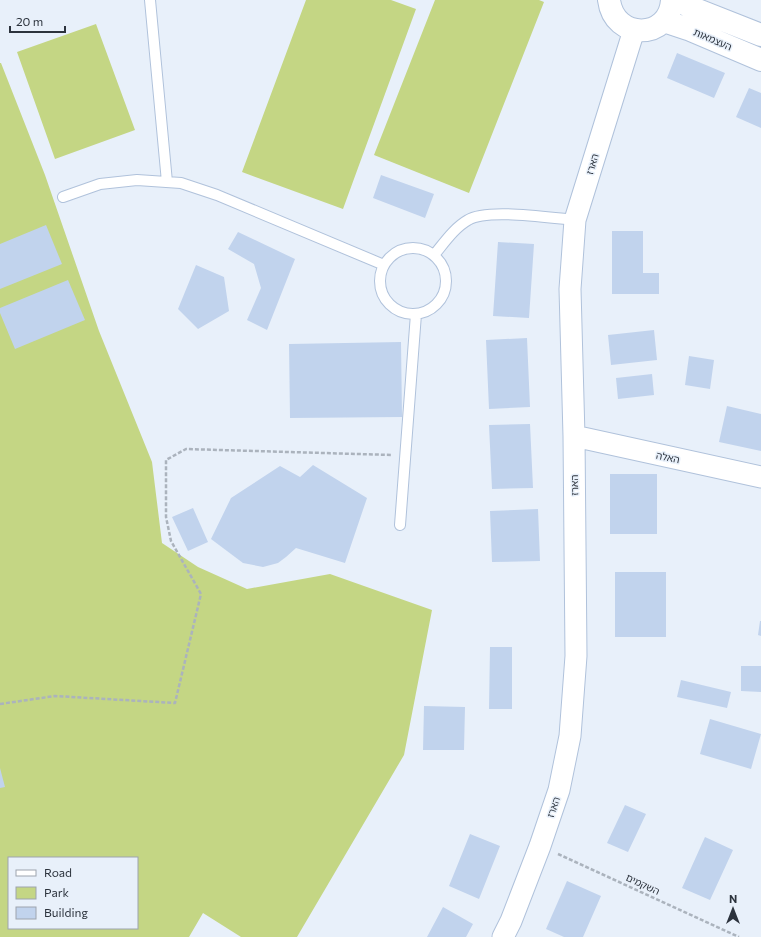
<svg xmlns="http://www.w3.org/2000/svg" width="761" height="937" font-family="Commissioner,'Noto Sans Hebrew',sans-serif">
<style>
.green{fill:#c4d684;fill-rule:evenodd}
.building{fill:#c1d3ed}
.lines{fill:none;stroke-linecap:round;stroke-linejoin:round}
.service-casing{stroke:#b0c2db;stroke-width:12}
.minor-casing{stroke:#b0c2db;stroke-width:23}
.tertiary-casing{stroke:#b0c2db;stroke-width:24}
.path{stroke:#abb3bd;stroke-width:2.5;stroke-dasharray:4 2;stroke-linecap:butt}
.service{stroke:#fff;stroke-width:10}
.minor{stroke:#fff;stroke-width:21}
.tertiary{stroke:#fff;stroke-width:22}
.labels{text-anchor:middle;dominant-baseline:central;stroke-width:3;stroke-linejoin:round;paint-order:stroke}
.street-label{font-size:10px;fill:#2c333d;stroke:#e8f0fa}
</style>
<rect width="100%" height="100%" fill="#e8f0fa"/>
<path class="green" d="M 306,0 L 391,0 L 416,9 L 343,209 L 242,172 Z
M 435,0 L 539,0 L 544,2 L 469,193 L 374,155 Z
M 96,24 L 135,130 L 55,159 L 17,52 Z
M 0,63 L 1,63 L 45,175 L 99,331 L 152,462 L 162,543 L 198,567 L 247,589 L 330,574 L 432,610 L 404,755 L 297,937 L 241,937 L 203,913 L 189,937 L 0,937 ZM 9,858 L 137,858 L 137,928 L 9,928 Z"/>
<path class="building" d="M 677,53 L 725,73 L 714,98 L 667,78 Z
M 749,88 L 761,93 L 761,128 L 736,117 Z
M 381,175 L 434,194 L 425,218 L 373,198 Z
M 46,225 L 62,264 L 0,289 L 0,244 Z
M 612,231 L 643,231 L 643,273 L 659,273 L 659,294 L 612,294 Z
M 238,232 L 295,259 L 267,330 L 247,320 L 261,288 L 254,264 L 228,249 Z
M 498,242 L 534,244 L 529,318 L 493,316 Z
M 196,265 L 224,277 L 229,311 L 198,329 L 178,309 Z
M 68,280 L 85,320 L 15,349 L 0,313 L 0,308 Z
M 654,330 L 657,360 L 611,365 L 608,335 Z
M 527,338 L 530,407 L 489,409 L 486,340 Z
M 401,342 L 402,417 L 290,418 L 289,344 Z
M 689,356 L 714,360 L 710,389 L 685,385 Z
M 652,374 L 654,395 L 618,399 L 616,378 Z
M 727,406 L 761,414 L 761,451 L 719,442 Z
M 530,424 L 533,488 L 492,489 L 489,425 Z
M 313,465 L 367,498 L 345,563 L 296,548 L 286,557 L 278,563 L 263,567 L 243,563 L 211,539 L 231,498 L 280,466 L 300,477 Z
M 610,474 L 657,474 L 657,534 L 610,534 Z
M 193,508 L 208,542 L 188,551 L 172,517 Z
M 538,509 L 540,561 L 492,562 L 490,511 Z
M 615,572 L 666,572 L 666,637 L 615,637 Z
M 760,621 L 761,621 L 761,636 L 758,635 Z
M 490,647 L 512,647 L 512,709 L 489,709 Z
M 741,666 L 761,666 L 761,692 L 741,691 Z
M 681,680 L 731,692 L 727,708 L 677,697 Z
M 424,706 L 465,707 L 464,750 L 423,750 Z
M 710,719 L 761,734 L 751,769 L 700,754 Z
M 0,768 L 5,787 L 0,788 Z
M 625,805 L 646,814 L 628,852 L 607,843 Z
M 470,834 L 500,846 L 479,899 L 449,886 Z
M 705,837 L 733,850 L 710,900 L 682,888 Z
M 567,881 L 601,896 L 583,937 L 564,937 L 546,929 Z
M 443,907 L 473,924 L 466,937 L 427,937 Z"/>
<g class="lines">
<g class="service-casing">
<path id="service" d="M 150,0 L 167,182
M 63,197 L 100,184 L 137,180 L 181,183 L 217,195 L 384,265
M380 281a33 33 0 1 1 66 0a33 33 0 1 1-66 0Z
M 434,255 C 444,243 454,228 468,220 C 487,208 550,218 575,220
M 400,525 L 416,314"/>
</g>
<g class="minor-casing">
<path id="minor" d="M 574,436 L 761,477
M 503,937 L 511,921 L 540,846 L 559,790 L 570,736 L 576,656 L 574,436 L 570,289 L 575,220 L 634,30"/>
</g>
<g class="tertiary-casing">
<path id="tertiary" d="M 609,0 C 614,41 670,40 672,0
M 678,0 L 690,7 L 761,35
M 664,21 L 688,29 L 761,60"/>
</g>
<path class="path" d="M 0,704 L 55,696 L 175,703 L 201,594 L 171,541 L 166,517 L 166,460 L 186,449 L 392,455
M 558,854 L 739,937"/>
<use href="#service" class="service"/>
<use href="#minor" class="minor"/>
<use href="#tertiary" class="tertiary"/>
</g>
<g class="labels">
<g class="street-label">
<text transform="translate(713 39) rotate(23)">העצמאות</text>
<text transform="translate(592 164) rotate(-73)">הארז</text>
<text transform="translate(668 457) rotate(12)">האלה</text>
<text transform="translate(574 485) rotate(-91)">הארז</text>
<text transform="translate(553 807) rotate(-72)">הארז</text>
<text transform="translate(643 884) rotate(25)">השקמים</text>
</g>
</g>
<rect x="8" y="857" width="130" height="72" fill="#e8f0fa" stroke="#9da4ae"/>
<rect x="16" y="870" width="20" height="6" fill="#ffffff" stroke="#9da4ae"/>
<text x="44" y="877" font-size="12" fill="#2c333d">Road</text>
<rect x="16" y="887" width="20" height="12" fill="#c4d684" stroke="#9da4ae"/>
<text x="44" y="897" font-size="12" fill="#2c333d">Park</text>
<rect x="16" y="907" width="20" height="12" fill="#c1d3ed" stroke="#9da4ae"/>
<text x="44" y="917" font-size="12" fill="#2c333d">Building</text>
<g transform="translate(733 909)" stroke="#e8f0fa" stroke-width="3" paint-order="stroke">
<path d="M0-3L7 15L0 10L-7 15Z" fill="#2c333d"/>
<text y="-6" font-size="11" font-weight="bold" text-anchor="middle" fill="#2c333d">N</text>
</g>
<path d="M10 26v6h55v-6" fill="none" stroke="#2c333d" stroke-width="2"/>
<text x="16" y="26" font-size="12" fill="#2c333d" stroke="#e8f0fa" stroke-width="3" paint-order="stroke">20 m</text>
</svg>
